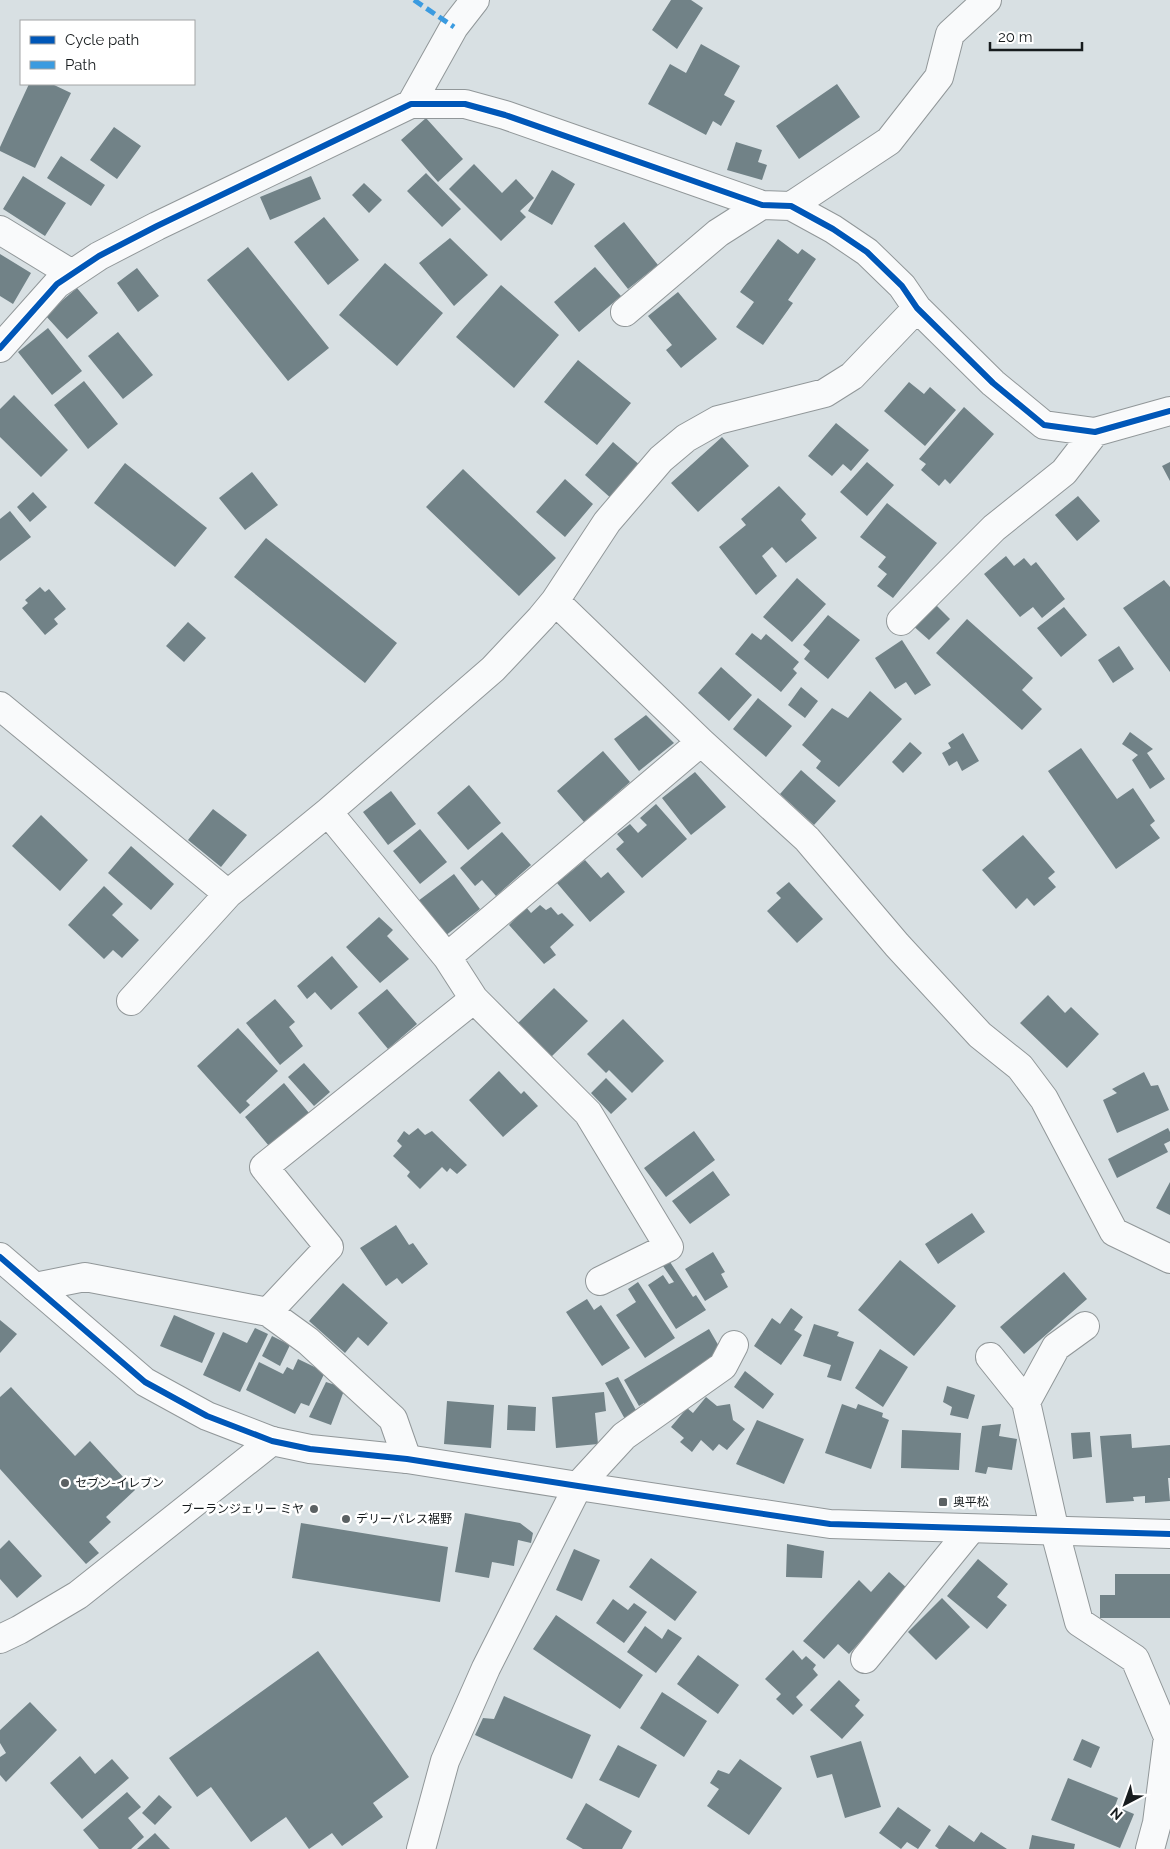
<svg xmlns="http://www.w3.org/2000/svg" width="1170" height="1849" font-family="Raleway,'Noto Sans JP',sans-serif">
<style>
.building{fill:#718287}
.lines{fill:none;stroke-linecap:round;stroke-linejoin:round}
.minor-casing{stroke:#919799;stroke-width:30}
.tertiary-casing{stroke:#919799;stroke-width:30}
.minor{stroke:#f9fafb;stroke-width:28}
.tertiary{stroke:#f9fafb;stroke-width:28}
.quiet{stroke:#3b9be0;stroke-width:5;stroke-dasharray:10 5;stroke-linecap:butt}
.cycleway-casing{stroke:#fff;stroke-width:9}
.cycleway{stroke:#0057b8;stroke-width:6}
.poi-dot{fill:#5b6163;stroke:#fff;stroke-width:2}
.labels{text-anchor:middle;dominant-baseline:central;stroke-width:5;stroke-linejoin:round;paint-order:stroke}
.poi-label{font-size:12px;fill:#171c1e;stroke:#fff;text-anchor:start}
</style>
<rect width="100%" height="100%" fill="#d8e0e3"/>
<path class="building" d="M 671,0 L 691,0 L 703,8 L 677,49 L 652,30 Z
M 701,44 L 740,66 L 724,95 L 735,101 L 721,126 L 713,121 L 706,135 L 648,104 L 670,64 L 686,73 Z
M 29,84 L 52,84 L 71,93 L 35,168 L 0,151 L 0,147 Z
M 837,84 L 860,117 L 799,159 L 776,126 Z
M 426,118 L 463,159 L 438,182 L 401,140 Z
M 114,127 L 141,146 L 117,179 L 90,160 Z
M 736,142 L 762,150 L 758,162 L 767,165 L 762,180 L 727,170 Z
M 61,156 L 105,185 L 91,206 L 47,178 Z
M 474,164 L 502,193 L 516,179 L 534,198 L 520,211 L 526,217 L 501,241 L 449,189 Z
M 552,170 L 575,184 L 552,225 L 528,211 Z
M 426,173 L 461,209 L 442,227 L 407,191 Z
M 23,176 L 66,203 L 45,236 L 3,209 Z
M 311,176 L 321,199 L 270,220 L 260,197 Z
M 364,183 L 382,200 L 369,213 L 352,195 Z
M 324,217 L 359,260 L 328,285 L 294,242 Z
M 624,222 L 658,265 L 628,289 L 594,246 Z
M 450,238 L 488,275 L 454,306 L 419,263 Z
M 778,239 L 798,254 L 802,249 L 816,259 L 788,300 L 793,303 L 763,345 L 736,327 L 754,302 L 740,292 Z
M 248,247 L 329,348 L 288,381 L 207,280 Z
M 0,254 L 31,273 L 13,304 L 0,296 Z
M 385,263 L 443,313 L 397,366 L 339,315 Z
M 595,267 L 621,296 L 579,332 L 554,302 Z
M 137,268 L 159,296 L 138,312 L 117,283 Z
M 501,285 L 559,335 L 514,388 L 456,337 Z
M 77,288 L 98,313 L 67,339 L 45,315 Z
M 678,292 L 717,339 L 681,368 L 666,350 L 672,345 L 648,316 Z
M 48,328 L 82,371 L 52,395 L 18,352 Z
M 118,332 L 153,375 L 123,399 L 88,356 Z
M 578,360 L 631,403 L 597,445 L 544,402 Z
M 84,381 L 118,424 L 88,449 L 54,405 Z
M 909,382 L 924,394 L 930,387 L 956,410 L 925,446 L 884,411 Z
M 14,395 L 68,450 L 41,477 L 0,437 L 0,409 Z
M 964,407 L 994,434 L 950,484 L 945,479 L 939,486 L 921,470 L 926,464 L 919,459 Z
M 836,423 L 869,450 L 851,471 L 843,464 L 832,476 L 808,456 Z
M 722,437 L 749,466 L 698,512 L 671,483 Z
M 613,442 L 641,466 L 613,500 L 585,475 Z
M 867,462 L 894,485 L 867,516 L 840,492 Z
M 1170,462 L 1170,481 L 1162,466 Z
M 125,463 L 207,528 L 175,567 L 94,503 Z
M 463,469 L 556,558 L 519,596 L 426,507 Z
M 252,472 L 278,505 L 245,530 L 219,498 Z
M 565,479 L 593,504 L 565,537 L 536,512 Z
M 779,486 L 806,514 L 801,520 L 817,538 L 786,563 L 772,547 L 762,556 L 777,576 L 756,595 L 719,547 L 746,525 L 741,519 Z
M 33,492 L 47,507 L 30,522 L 17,507 Z
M 1078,496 L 1100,521 L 1077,541 L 1055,515 Z
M 887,503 L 937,543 L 893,598 L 877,586 L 887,574 L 878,567 L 886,557 L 860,537 Z
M 10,511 L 31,537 L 0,561 L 0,519 Z
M 266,538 L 397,643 L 365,683 L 234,577 Z
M 1006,556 L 1014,566 L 1024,558 L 1031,566 L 1036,562 L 1065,599 L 1042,618 L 1033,607 L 1020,617 L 984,574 Z
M 797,578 L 826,604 L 792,642 L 763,617 Z
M 1164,580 L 1170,587 L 1170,672 L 1123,608 Z
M 40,587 L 45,592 L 49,589 L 66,609 L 54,619 L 58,624 L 45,635 L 22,608 L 28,603 L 25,600 Z
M 933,602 L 950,619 L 929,640 L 911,624 Z
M 1064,607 L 1087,635 L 1061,657 L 1037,628 Z
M 828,615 L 860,640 L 828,679 L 804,659 L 810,651 L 803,645 Z
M 967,619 L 1033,678 L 1022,690 L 1042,709 L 1022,730 L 936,653 Z
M 188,622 L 206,638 L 184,662 L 166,646 Z
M 752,633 L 761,640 L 766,634 L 799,662 L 793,669 L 797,673 L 781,692 L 735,654 Z
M 902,640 L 931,685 L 915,695 L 906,682 L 895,689 L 875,658 Z
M 1119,646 L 1134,669 L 1113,683 L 1098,660 Z
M 721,667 L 752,695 L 729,721 L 698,693 Z
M 801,687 L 818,701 L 805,718 L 788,705 Z
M 870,691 L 902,719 L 839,787 L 816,768 L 821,761 L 802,745 L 832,708 L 848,718 Z
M 758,698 L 792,726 L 766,757 L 733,729 Z
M 646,715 L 674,743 L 639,771 L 614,739 Z
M 1130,732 L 1153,749 L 1147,753 L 1165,779 L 1150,789 L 1132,760 L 1138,755 L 1122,744 Z
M 963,733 L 979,761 L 962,771 L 957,761 L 949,766 L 942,753 L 951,748 L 948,743 Z
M 910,742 L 922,753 L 903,773 L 892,762 Z
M 1081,748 L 1117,799 L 1133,788 L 1155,821 L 1150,825 L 1160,838 L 1116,869 L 1048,771 Z
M 603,751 L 630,782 L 584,822 L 557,791 Z
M 801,770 L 836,801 L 814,825 L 780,794 Z
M 695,772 L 726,807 L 691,835 L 662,798 Z
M 469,785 L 501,823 L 468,850 L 437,813 Z
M 391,791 L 416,824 L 388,845 L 363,812 Z
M 656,804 L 687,839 L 642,878 L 616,849 L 624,842 L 617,834 L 630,824 L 638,833 L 647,825 L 640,818 Z
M 213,809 L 247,835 L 221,867 L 188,840 Z
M 41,815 L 88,860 L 60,891 L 12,846 Z
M 420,829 L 447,862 L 420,884 L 393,851 Z
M 502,832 L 531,865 L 496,896 L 482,880 L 475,886 L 460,868 Z
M 1023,835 L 1055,872 L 1048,878 L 1056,887 L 1034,906 L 1027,898 L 1016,909 L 982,870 Z
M 131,846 L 174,884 L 151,910 L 108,873 Z
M 585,860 L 601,878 L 608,872 L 625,892 L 590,922 L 557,883 Z
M 454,874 L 480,909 L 445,936 L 418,901 Z
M 789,882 L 823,919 L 797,943 L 767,911 L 781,898 L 776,893 Z
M 104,886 L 123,904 L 112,915 L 139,940 L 122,958 L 113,950 L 104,959 L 68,925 Z
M 540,905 L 546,910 L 551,907 L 558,915 L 562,913 L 574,925 L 550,947 L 556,955 L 544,964 L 509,925 L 526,907 L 531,913 Z
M 379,917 L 393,930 L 387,936 L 409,959 L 380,983 L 346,947 Z
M 332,956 L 358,987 L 331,1010 L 315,992 L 307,999 L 297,986 Z
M 554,988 L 588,1021 L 550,1058 L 517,1024 Z
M 387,989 L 417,1024 L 388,1049 L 358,1013 Z
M 1048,995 L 1065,1013 L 1071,1007 L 1099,1034 L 1067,1068 L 1020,1023 Z
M 275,999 L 295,1022 L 289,1027 L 303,1046 L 280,1065 L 246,1023 Z
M 623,1019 L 664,1061 L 632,1093 L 609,1070 L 606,1073 L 587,1054 Z
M 238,1028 L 278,1071 L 246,1101 L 250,1105 L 240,1114 L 197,1066 Z
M 304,1063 L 330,1092 L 314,1106 L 288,1077 Z
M 499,1071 L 521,1094 L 524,1091 L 538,1106 L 503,1137 L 469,1100 Z
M 1144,1072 L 1151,1086 L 1158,1085 L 1169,1110 L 1117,1133 L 1103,1100 L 1117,1093 L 1112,1089 Z
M 606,1078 L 627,1099 L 611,1114 L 591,1093 Z
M 284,1083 L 309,1113 L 269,1146 L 245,1117 Z
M 418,1128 L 425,1135 L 432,1131 L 467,1165 L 457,1174 L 450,1168 L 447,1172 L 442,1167 L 420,1189 L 407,1176 L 410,1172 L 393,1156 L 402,1146 L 397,1141 L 404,1131 L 409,1135 Z
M 1168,1128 L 1170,1132 L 1170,1141 L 1164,1144 L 1168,1152 L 1117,1178 L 1108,1159 Z
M 694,1131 L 715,1160 L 666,1197 L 644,1168 Z
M 713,1171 L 730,1195 L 690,1224 L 672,1201 Z
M 1170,1182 L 1170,1215 L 1156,1208 Z
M 972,1213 L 985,1232 L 938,1264 L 925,1244 Z
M 396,1225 L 409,1245 L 413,1243 L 428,1264 L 402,1284 L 397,1278 L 386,1286 L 360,1248 Z
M 713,1252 L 725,1272 L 721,1274 L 728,1287 L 705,1301 L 685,1269 Z
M 900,1260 L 956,1306 L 914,1356 L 858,1310 Z
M 670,1262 L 693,1297 L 696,1295 L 706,1310 L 676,1329 L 648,1285 L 663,1275 L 669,1284 L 674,1282 L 663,1266 Z
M 1064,1272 L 1087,1299 L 1024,1354 L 1000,1327 Z
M 638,1282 L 675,1338 L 645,1358 L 616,1315 L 636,1302 L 628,1289 Z
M 343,1283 L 388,1323 L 368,1346 L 358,1337 L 345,1353 L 309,1321 Z
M 587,1299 L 594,1310 L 601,1305 L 630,1348 L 602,1366 L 566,1312 Z
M 791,1308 L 803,1317 L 794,1330 L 802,1335 L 781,1365 L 754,1346 L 772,1318 L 780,1324 Z
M 174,1315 L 215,1333 L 202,1363 L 160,1346 Z
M 0,1320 L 17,1334 L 0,1353 Z
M 814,1324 L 839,1332 L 837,1336 L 854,1342 L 841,1381 L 827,1377 L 831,1365 L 803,1356 Z
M 255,1328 L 268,1334 L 240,1392 L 203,1375 L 223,1332 L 247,1343 Z
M 709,1329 L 724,1355 L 665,1390 L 669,1396 L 648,1409 L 644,1403 L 639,1406 L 624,1380 Z
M 272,1336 L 290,1345 L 280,1366 L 262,1356 Z
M 880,1349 L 908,1367 L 883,1407 L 855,1388 Z
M 298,1359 L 325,1372 L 309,1406 L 301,1403 L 295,1414 L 246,1390 L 259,1362 L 283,1374 L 287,1367 L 293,1370 Z
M 745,1371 L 774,1394 L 763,1409 L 734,1387 Z
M 618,1377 L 638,1414 L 626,1421 L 605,1383 Z
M 326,1382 L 345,1388 L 331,1425 L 309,1417 Z
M 947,1386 L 975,1395 L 968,1419 L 950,1415 L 952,1407 L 943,1402 Z
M 11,1387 L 75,1456 L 90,1441 L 135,1490 L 106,1517 L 111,1522 L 89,1542 L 99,1553 L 86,1564 L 0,1469 L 0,1397 Z
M 604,1392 L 606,1411 L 595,1413 L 598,1444 L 556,1448 L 552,1397 Z
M 706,1397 L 717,1406 L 730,1404 L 733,1420 L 745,1429 L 727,1450 L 719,1444 L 713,1451 L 701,1440 L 692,1452 L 680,1442 L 684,1438 L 671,1427 L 687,1408 L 693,1413 Z
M 447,1401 L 494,1405 L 491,1448 L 444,1444 Z
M 842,1404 L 856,1409 L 858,1404 L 883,1413 L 882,1417 L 889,1420 L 871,1469 L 825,1453 Z
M 508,1405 L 536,1407 L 535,1431 L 507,1430 Z
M 757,1420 L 804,1439 L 784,1484 L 736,1464 Z
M 1001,1424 L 999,1436 L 1017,1439 L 1012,1470 L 988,1467 L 986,1474 L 975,1472 L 982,1426 Z
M 902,1430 L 961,1433 L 959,1470 L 901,1468 Z
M 1090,1432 L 1092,1457 L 1073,1459 L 1071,1433 Z
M 1131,1434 L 1132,1448 L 1170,1445 L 1170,1478 L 1168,1478 L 1170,1501 L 1145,1503 L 1145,1496 L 1133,1497 L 1134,1501 L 1106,1503 L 1100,1436 Z
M 465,1513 L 520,1523 L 533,1533 L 531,1543 L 518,1540 L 514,1566 L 492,1562 L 489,1578 L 455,1572 Z
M 301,1523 L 448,1547 L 440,1602 L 292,1578 Z
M 9,1540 L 42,1576 L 17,1598 L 0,1579 L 0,1549 Z
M 787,1544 L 824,1551 L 822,1578 L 786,1577 Z
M 574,1549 L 600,1560 L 582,1601 L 556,1590 Z
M 651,1558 L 697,1592 L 675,1621 L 629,1587 Z
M 978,1559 L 1008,1584 L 997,1597 L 1007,1605 L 987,1629 L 947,1596 Z
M 889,1572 L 908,1589 L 849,1654 L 838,1644 L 824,1659 L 803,1641 L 859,1580 L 871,1592 Z
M 1115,1574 L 1170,1574 L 1170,1618 L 1100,1618 L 1100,1595 L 1115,1595 Z
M 942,1598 L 970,1627 L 936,1660 L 908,1632 Z
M 613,1599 L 628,1610 L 634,1603 L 647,1612 L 624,1643 L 596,1623 Z
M 556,1615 L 643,1675 L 620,1709 L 533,1649 Z
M 645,1626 L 662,1639 L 668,1629 L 682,1638 L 656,1673 L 627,1652 Z
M 793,1650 L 802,1660 L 806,1656 L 816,1665 L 813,1669 L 818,1675 L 796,1697 L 803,1705 L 793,1715 L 776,1699 L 781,1694 L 765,1679 Z
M 318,1651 L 409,1777 L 373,1803 L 383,1817 L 342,1846 L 332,1833 L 309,1849 L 286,1817 L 251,1842 L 211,1787 L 197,1797 L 169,1758 Z
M 698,1655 L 739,1685 L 718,1714 L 677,1684 Z
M 839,1680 L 860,1700 L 855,1706 L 864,1715 L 842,1739 L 810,1710 Z
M 662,1692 L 707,1721 L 684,1757 L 640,1728 Z
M 504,1696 L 591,1735 L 572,1779 L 475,1735 L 483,1718 L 494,1719 Z
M 30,1702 L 57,1730 L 6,1782 L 0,1775 L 0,1757 L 6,1753 L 0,1743 L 0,1730 Z
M 1082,1739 L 1100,1747 L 1091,1768 L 1073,1760 Z
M 861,1741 L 881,1807 L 845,1818 L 832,1774 L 817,1778 L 810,1756 Z
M 618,1745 L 657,1765 L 639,1798 L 599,1780 Z
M 80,1756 L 95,1774 L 112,1759 L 129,1778 L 82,1819 L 50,1783 Z
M 740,1759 L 782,1788 L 749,1835 L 707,1806 L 719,1789 L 710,1783 L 718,1770 L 729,1774 Z
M 1068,1778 L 1118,1798 L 1115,1806 L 1134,1814 L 1120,1848 L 1051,1820 Z
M 127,1792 L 141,1807 L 128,1818 L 144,1837 L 131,1849 L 99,1849 L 83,1830 Z
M 159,1795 L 172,1807 L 155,1825 L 142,1813 Z
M 586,1803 L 632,1831 L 622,1849 L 583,1849 L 566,1839 Z
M 898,1807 L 931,1830 L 918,1849 L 907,1842 L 901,1849 L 879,1833 Z
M 949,1825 L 974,1842 L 981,1832 L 1007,1849 L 939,1849 L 935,1846 Z
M 155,1833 L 170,1849 L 137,1849 Z
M 1032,1835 L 1075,1844 L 1074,1849 L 1029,1849 Z"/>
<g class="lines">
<g class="minor-casing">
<path id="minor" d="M 411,104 L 454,27 L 475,0
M 791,206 L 889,141 L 939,77 L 950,34 L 987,0
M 0,230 L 72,274
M 625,312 L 718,233 L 762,205
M 0,348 L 57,284 L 99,256 L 157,226 L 411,104 L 465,104 L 505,115 L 762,205 L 791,206 L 833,229 L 867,252 L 902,286 L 917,308 L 993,383 L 1044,425 L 1095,432 L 1170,411
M 901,621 L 994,528 L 1064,472 L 1095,432
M 0,706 L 228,894 L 328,812 L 493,669 L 541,618 L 555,601 L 607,522 L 661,459 L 686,438 L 718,420 L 825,393 L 852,376 L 917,308
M 701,742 L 807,839 L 897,945 L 980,1035 L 1020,1067 L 1044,1099 L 1114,1232 L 1170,1259
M 328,812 L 447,957 L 474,999 L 588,1113 L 669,1247 L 600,1281
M 447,957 L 701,742 L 555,601
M 131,1001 L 228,894
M 35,1287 L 85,1277 L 268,1312 L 308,1341 L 393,1419 L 407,1459
M 268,1312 L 329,1247 L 264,1167 L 474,999
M 1085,1326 L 1056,1347 L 1026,1402 L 1055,1532 L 1079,1622 L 1135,1659 L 1168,1737 L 1157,1823 L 1150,1849
M 990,1357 L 1026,1402
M 0,1639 L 19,1630 L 78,1595 L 272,1441
M 865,1659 L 971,1529
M 421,1849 L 445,1761 L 486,1668 L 578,1486 L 624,1436 L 723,1366 L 734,1345"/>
</g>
<g class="tertiary-casing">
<path id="tertiary" d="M 0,1257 L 145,1382 L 207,1416 L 272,1441 L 310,1449 L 407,1459 L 578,1486 L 830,1524 L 1170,1534"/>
</g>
<use href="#minor" class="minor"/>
<use href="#tertiary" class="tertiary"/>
<path class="quiet" d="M 414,0 L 454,27"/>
<g class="cycleway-casing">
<path id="cycleway" d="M 0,348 L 57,284 L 99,256 L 157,226 L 411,104 L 465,104 L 505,115 L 762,205 L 791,206 L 833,229 L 867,252 L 902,286 L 917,308 L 993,383 L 1044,425 L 1095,432 L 1170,411
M 0,1257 L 145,1382 L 207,1416 L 272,1441 L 310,1449 L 407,1459 L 578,1486 L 830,1524 L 1170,1534"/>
</g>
<use href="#cycleway" class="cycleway"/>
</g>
<g class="poi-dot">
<circle cx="65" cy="1483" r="5"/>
<rect x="938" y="1497" width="10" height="10" rx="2.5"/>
<circle cx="314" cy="1509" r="5"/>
<circle cx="346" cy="1519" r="5"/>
</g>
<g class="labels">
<g class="poi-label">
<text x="75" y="1483">セブン-イレブン</text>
<text x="953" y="1502">奥平松</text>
<text x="304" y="1509" text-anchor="end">ブーランジェリー ミヤ</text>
<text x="356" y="1519">デリーパレス裾野</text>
</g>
</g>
<rect x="20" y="20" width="175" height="65" fill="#ffffff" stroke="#a2a4a5"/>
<rect x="30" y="36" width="25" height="8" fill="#0057b8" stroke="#a2a4a5"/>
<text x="65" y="45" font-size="15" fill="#171c1e">Cycle path</text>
<rect x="30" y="61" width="25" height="8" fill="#3b9be0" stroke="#a2a4a5"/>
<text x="65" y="70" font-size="15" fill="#171c1e">Path</text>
<g transform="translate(1125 1804) rotate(221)" stroke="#ffffff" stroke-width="4" paint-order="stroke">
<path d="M0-4L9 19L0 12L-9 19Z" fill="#171c1e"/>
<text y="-8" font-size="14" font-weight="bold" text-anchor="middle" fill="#171c1e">N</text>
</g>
<path d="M990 42v8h92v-8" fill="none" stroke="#171c1e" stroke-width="2.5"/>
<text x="998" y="42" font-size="15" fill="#171c1e" stroke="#ffffff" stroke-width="4" paint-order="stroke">20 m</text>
</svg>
